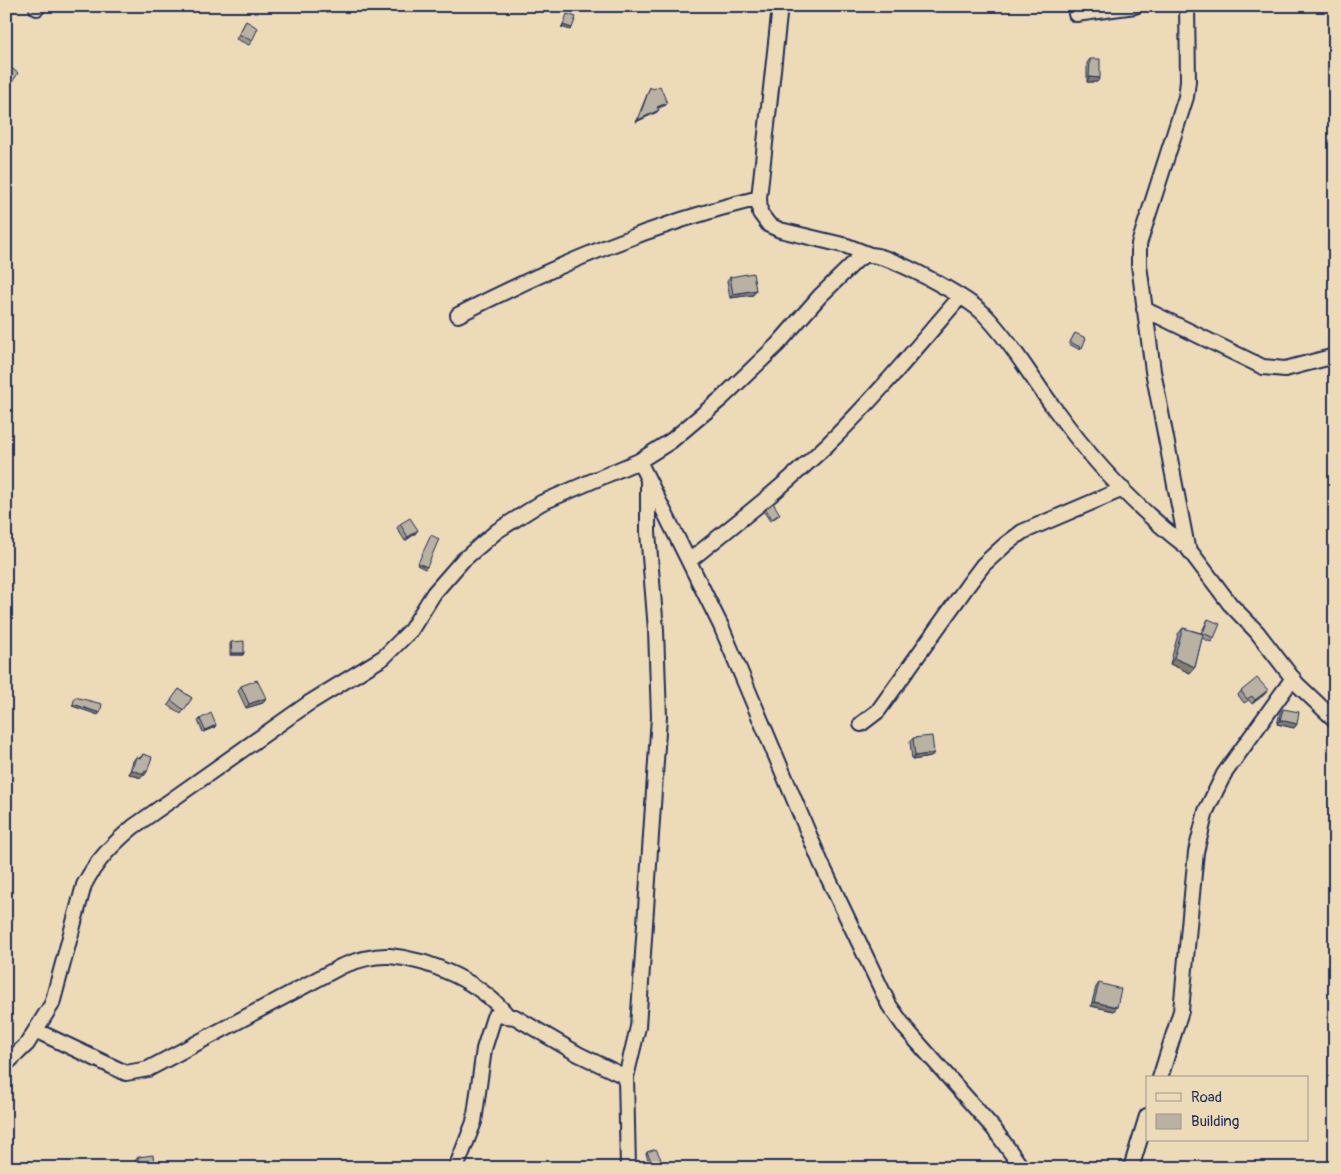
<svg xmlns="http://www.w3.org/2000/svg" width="1341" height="1174" font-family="Pangolin,sans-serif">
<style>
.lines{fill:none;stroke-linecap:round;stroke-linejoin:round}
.minor-casing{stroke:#1b2f5e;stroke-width:18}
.minor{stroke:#eddbb8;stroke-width:14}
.wall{fill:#9f988b;stroke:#1b2f5e}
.shaded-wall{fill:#827c71;stroke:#1b2f5e}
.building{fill:#b9b1a2;stroke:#1b2f5e}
</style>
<rect width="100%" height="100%" fill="#eddbb8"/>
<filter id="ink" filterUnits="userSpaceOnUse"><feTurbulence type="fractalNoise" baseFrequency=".02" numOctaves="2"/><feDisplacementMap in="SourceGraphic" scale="10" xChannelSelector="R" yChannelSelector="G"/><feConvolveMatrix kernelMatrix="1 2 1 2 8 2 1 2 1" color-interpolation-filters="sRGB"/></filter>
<g filter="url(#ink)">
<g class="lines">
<g class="minor-casing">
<path id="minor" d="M 780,6 L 759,198 L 760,213 L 769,225 L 780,230 L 847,246 L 870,255
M 1187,6 L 1188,81 L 1186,97 L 1139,244 L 1139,265 L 1153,371 L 1187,547 L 1230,604 L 1257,632 L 1297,684 L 1335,720
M 37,8 L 38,6
M 1076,14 L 1135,6
M 1144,309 L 1263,367 L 1285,369 L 1335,356
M 458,315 C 556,265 652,224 759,198
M 639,461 L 721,626 L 821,863 L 889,1005 L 906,1029 L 994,1129 L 1022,1168
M 689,561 C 736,523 784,486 828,444 C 875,398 917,347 960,297
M 861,724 L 878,711 L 968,585 L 983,565 L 1006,544 L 1022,532 L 1123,489
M 37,1031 L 126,1073 L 148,1069 L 342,966 C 357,960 374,955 390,956 C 432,960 481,983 507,1015
M 6,1064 L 27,1044 L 52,1004 L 84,885 C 96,861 113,844 133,827 L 309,703 L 384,657 L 411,630 L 434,593 L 462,561 L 497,531 L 541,503 L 639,461 L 671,441 L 722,398 L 778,344 L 820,296 L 857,260 C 861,257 865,254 871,255 C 894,257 967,297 984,314 C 1011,342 1031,377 1054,408 C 1091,459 1137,509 1187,547
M 1160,1078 L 1181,1011 L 1196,852 L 1206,811 L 1224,774 L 1293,678
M 456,1168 L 474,1122 L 484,1049 L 494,1017 L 498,1015 L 515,1017 L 578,1054 L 626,1077
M 628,1168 L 626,1077 L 638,1027 L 659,717 L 656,630 L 648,532 L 648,481
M 1131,1168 L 1147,1116"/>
</g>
<use href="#minor" class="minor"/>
</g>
<path class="wall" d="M 296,6 L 307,6 L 299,11 Z
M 246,21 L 252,41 L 249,45 L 236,39 Z
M 1090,59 L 1097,82 L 1087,82 L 1087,63 Z
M 650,87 L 666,105 L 658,108 L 659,110 L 657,112 L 636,122 Z
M 730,277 L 756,290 L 753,295 L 730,298 L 727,281 Z
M 1075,333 L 1082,348 L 1080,350 L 1069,344 Z
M 766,509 L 778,516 L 770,521 L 764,512 Z
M 400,524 L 415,534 L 405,541 L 397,528 Z
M 1208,619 L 1214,638 L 1211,642 L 1202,638 L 1195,667 L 1190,673 L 1170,664 L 1178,634 L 1183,628 L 1201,633 Z
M 231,642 L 243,655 L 230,655 L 230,644 Z
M 241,686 L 263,703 L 246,708 L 238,691 Z
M 179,689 L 192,698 L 181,714 L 168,705 Z
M 1241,691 L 1265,694 L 1252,704 L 1249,700 L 1244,703 L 1238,695 Z
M 1283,709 L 1297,724 L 1294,728 L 1277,724 L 1280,713 Z
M 200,719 L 215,727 L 203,732 L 198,721 Z
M 913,738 L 931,757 L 912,760 L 910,742 Z
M 143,754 L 144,776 L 143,775 L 141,778 L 129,774 L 133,761 L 136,757 L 140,758 Z
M 1099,983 L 1114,1011 L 1091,1006 L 1096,987 Z
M 647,1152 L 659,1161 L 650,1165 L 646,1154 Z
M 138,1157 L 154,1168 L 136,1168 L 135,1161 Z"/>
<path class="shaded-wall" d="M 303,6 L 307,6 L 299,11 L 302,7 Z
M 563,25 L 572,28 L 570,30 L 561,27 Z
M 11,39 L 6,45 L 6,41 Z
M 1089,77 L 1100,78 L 1097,82 L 1087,82 Z
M 667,103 L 666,105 L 656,109 L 657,107 Z
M 659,110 L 657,112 L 636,122 L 638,120 Z
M 756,290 L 753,295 L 730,298 L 733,294 Z
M 418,530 L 415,534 L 405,541 L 408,537 Z
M 418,563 L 427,567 L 425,569 L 417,565 Z
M 232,653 L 244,653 L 243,655 L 230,655 Z
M 1174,658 L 1195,667 L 1190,673 L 1170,664 Z
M 1268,690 L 1265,694 L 1252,704 L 1255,700 Z
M 266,698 L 263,703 L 246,708 L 249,704 Z
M 73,704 L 100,713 L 98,715 L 72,706 Z
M 1280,720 L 1297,724 L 1294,728 L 1277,724 Z
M 216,725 L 215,727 L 203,732 L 205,730 Z
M 934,753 L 931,757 L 912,760 L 915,756 Z
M 132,770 L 145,771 L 147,772 L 144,776 L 143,775 L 141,778 L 129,774 Z
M 1094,1002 L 1117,1007 L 1114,1011 L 1091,1006 Z
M 661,1159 L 659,1161 L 650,1165 L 652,1163 Z"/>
<path class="building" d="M 567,14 L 576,17 L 572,28 L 563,25 Z
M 246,21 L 258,28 L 252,41 L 239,34 Z
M 6,27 L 11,39 L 6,41 Z
M 1090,59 L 1100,59 L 1100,78 L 1089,77 Z
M 6,64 L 18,73 L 10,86 L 6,84 Z
M 660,86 L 667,103 L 657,107 L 659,110 L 638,120 L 650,87 L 653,89 Z
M 753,273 L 756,290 L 733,294 L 730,277 Z
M 1075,333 L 1086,338 L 1082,348 L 1070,342 Z
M 773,503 L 780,514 L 772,519 L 766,509 Z
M 410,518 L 418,530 L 408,537 L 400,524 Z
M 431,535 L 439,539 L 427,567 L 418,563 Z
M 1208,619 L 1220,624 L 1214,638 L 1203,633 Z
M 1183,628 L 1203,634 L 1195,667 L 1174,658 Z
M 244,641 L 244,653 L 232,653 L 231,642 Z
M 1257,678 L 1268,690 L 1255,700 L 1252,696 L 1247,699 L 1241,691 Z
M 257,680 L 266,698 L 249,704 L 241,686 Z
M 179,689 L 192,698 L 184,710 L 171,700 Z
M 75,697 L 102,704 L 100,713 L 73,704 Z
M 1283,709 L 1299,712 L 1297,724 L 1280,720 Z
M 211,713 L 216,725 L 205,730 L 200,719 Z
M 932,736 L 934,753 L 915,756 L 913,738 Z
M 143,754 L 152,757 L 147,772 L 145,771 L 144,774 L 132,770 L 136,757 L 141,758 Z
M 1099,983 L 1121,989 L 1117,1007 L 1094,1002 Z
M 656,1149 L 661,1159 L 652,1163 L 647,1152 Z
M 153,1155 L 154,1168 L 139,1168 L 138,1157 Z"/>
</g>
<rect width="1341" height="1174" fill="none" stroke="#eddbb8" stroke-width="25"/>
<rect x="12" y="12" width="1316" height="1149" fill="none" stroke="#1b2f5e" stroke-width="2" filter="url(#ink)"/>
<rect x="1146" y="1076" width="162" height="65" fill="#eddbb8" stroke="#999694"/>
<rect x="1156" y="1093" width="25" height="8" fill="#eddbb8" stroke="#999694"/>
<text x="1191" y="1102" font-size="15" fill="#1b2f5e">Road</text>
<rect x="1156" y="1114" width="25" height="15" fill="#b9b1a2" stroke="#999694"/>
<text x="1191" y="1126" font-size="15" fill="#1b2f5e">Building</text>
</svg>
